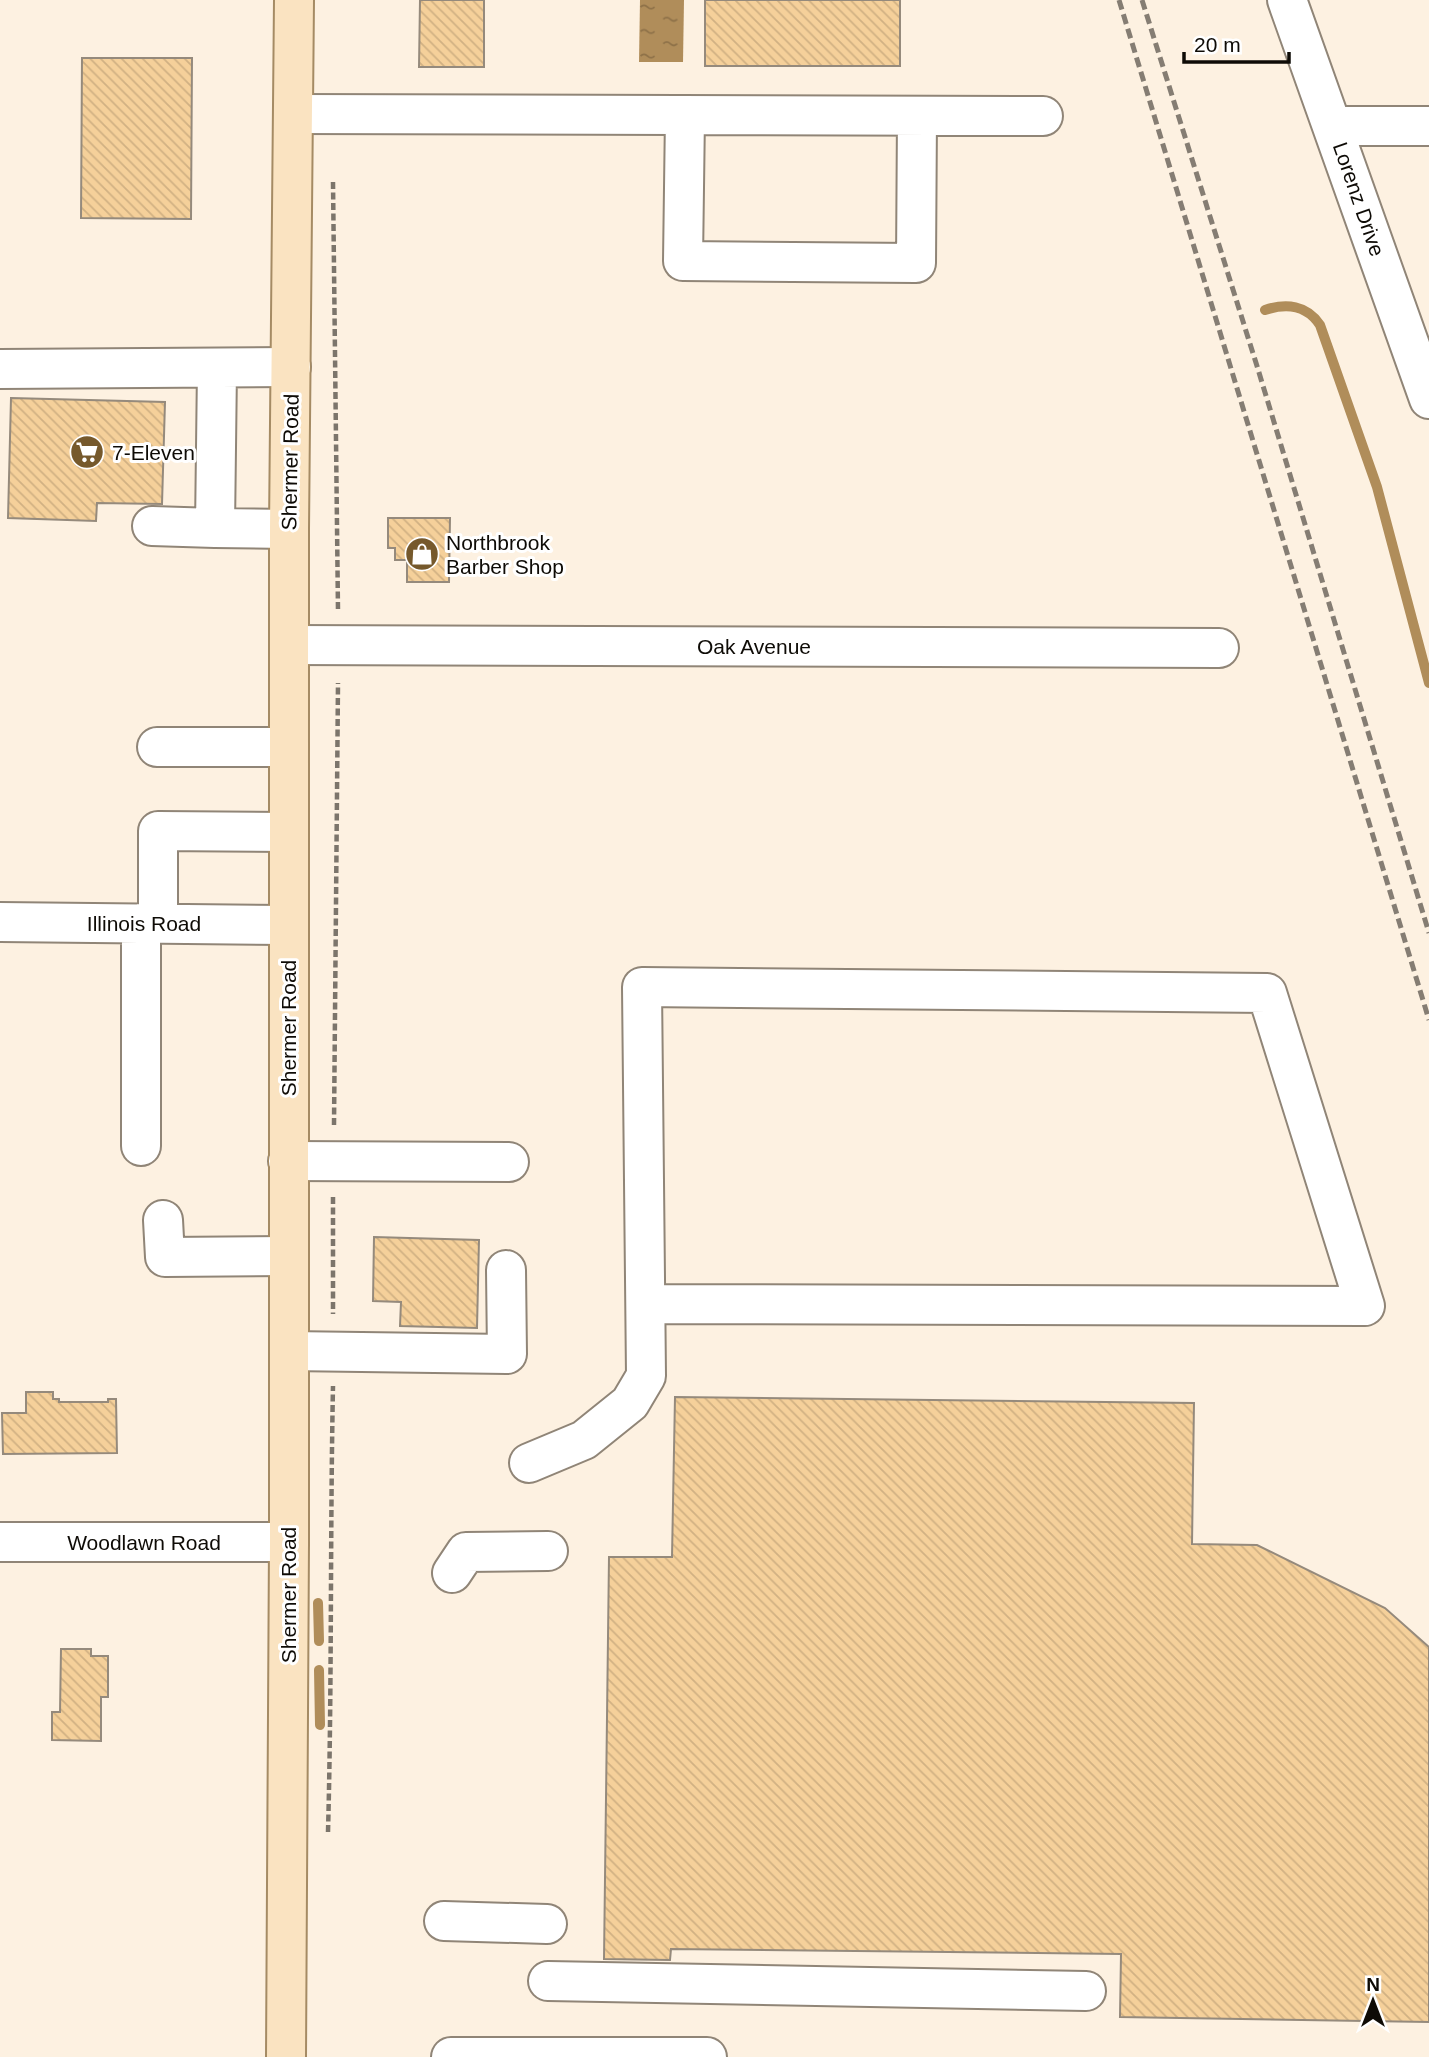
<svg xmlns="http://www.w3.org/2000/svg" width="1429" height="2057" font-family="Helvetica,sans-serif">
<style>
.water{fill:url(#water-ripples)}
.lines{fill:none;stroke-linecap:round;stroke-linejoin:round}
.stream{stroke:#b08d5a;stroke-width:10}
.building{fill:url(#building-back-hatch);stroke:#958a7c;stroke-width:2}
.minor-casing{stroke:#908577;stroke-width:42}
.major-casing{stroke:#a58b64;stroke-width:42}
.path{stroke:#7c756b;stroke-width:4.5;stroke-dasharray:7 3.5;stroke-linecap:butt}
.minor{stroke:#fff;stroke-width:38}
.major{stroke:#fae3c1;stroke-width:38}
.rail{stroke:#857d73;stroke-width:5;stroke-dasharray:10 5;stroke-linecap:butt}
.labels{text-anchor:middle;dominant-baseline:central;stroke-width:6;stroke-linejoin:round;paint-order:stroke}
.street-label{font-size:21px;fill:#0e0b06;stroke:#fff}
.poi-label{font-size:21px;fill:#0e0b06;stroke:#fff;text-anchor:start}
</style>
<defs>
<pattern id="water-ripples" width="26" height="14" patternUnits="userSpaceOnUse" patternTransform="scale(1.75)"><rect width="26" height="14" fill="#b08d5a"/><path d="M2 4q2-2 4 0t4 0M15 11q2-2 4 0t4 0" fill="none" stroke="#8e7148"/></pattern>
<pattern id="building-back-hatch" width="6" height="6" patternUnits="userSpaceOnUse" patternTransform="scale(1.75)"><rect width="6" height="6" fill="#f5d09a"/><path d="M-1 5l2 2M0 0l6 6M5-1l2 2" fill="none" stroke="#d1b183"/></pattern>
</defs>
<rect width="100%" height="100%" fill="#fdf1e1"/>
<path class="water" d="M 640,0 L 684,0 L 683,62 L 639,62 Z"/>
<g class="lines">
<path class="stream" d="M 1265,310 C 1286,303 1307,305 1320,325 L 1377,487 L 1429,683
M 318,1603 L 319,1641
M 319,1670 L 320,1725"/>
</g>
<path class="building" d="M 420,0 L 484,0 L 484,67 L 419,67 Z
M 705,0 L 900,0 L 900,66 L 705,66 Z
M 82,58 L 192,58 L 191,219 L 81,218 Z
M 11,398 L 165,402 L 162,504 L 97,503 L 96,521 L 8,518 Z
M 388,518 L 450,518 L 449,582 L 407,582 L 407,560 L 395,560 L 395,548 L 388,548 Z
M 374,1237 L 479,1240 L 477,1328 L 400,1326 L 401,1302 L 373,1301 Z
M 26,1392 L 53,1392 L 53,1399 L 59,1399 L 59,1402 L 108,1402 L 108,1399 L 116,1399 L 117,1453 L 3,1454 L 2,1413 L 26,1413 Z
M 675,1397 L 1194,1403 L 1192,1544 L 1257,1545 L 1385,1608 L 1429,1647 L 1429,2022 L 1120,2017 L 1121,1954 L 671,1949 L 670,1960 L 604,1959 L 609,1557 L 672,1557 Z
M 61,1649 L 91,1649 L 91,1656 L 108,1656 L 108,1697 L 101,1697 L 101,1741 L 52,1740 L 52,1712 L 60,1712 Z"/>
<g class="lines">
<g class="minor-casing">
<path id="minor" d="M 1287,0 L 1429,399
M 293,114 L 1043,116
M 685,115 L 683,261 L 916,263 L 917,116
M 1333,126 L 1429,126
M 217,368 L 215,528 L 289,529
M 0,369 L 291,367
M 152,526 L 215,528
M 289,645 L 1219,648
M 157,747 L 289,747
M 0,922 L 288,925
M 141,923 L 141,1146
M 158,923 L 158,831 L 288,832
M 288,1161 L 509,1162
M 163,1220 L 165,1257 L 289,1256
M 289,1351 L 507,1354 L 506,1270
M 529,1463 L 584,1440 L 630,1403 L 646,1376 L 642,987 L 1267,993 L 1365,1306 L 647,1304
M 0,1542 L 289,1542
M 452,1573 L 466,1552 L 548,1551
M 444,1921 L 547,1924
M 548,1981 L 1086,1991
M 451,2057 L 707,2057"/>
</g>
<g class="major-casing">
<path id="major" d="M 286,2057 L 289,1542 L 289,529 L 294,0"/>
</g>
<path class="path" d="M 333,182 L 338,611
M 334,1125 L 338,683
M 333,1197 L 333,1314
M 328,1832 C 332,1684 330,1535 333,1386"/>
<use href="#minor" class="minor"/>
<use href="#major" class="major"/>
<path class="rail" d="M 1119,0 L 1429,1020
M 1142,0 L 1257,366 L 1429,933"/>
</g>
<defs>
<g id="supermarket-disc" transform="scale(1.75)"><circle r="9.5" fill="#76592c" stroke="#fff"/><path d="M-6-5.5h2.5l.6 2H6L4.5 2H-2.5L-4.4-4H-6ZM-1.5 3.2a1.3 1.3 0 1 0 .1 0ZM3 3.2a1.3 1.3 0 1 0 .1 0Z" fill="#fff"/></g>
<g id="shop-disc" transform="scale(1.75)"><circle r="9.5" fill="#76592c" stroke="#fff"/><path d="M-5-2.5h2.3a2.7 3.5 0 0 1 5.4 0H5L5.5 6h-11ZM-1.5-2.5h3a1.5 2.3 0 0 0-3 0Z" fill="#fff"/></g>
</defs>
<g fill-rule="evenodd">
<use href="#supermarket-disc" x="87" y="452"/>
<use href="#shop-disc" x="422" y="554"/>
</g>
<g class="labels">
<g class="street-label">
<text transform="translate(1359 199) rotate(71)">Lorenz Drive</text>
<text transform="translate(290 462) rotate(-89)">Shermer Road</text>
<text x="754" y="646">Oak Avenue</text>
<text x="144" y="923">Illinois Road</text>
<text transform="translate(288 1028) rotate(-90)">Shermer Road</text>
<text x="144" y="1542">Woodlawn Road</text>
<text transform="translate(288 1595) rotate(-90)">Shermer Road</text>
</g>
<g class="poi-label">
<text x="112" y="452">7-Eleven</text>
<text x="446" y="542">Northbrook<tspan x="446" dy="24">Barber Shop</tspan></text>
</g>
</g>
<g transform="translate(1373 2001)" stroke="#ffffff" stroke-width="5" paint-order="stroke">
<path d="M0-5L12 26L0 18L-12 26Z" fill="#0e0b06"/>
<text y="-10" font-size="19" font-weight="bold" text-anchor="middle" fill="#0e0b06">N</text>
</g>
<path d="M1184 52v10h105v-10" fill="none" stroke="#0e0b06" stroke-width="3.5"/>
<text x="1194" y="52" font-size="21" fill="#0e0b06" stroke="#ffffff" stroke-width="5" paint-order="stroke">20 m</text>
</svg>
